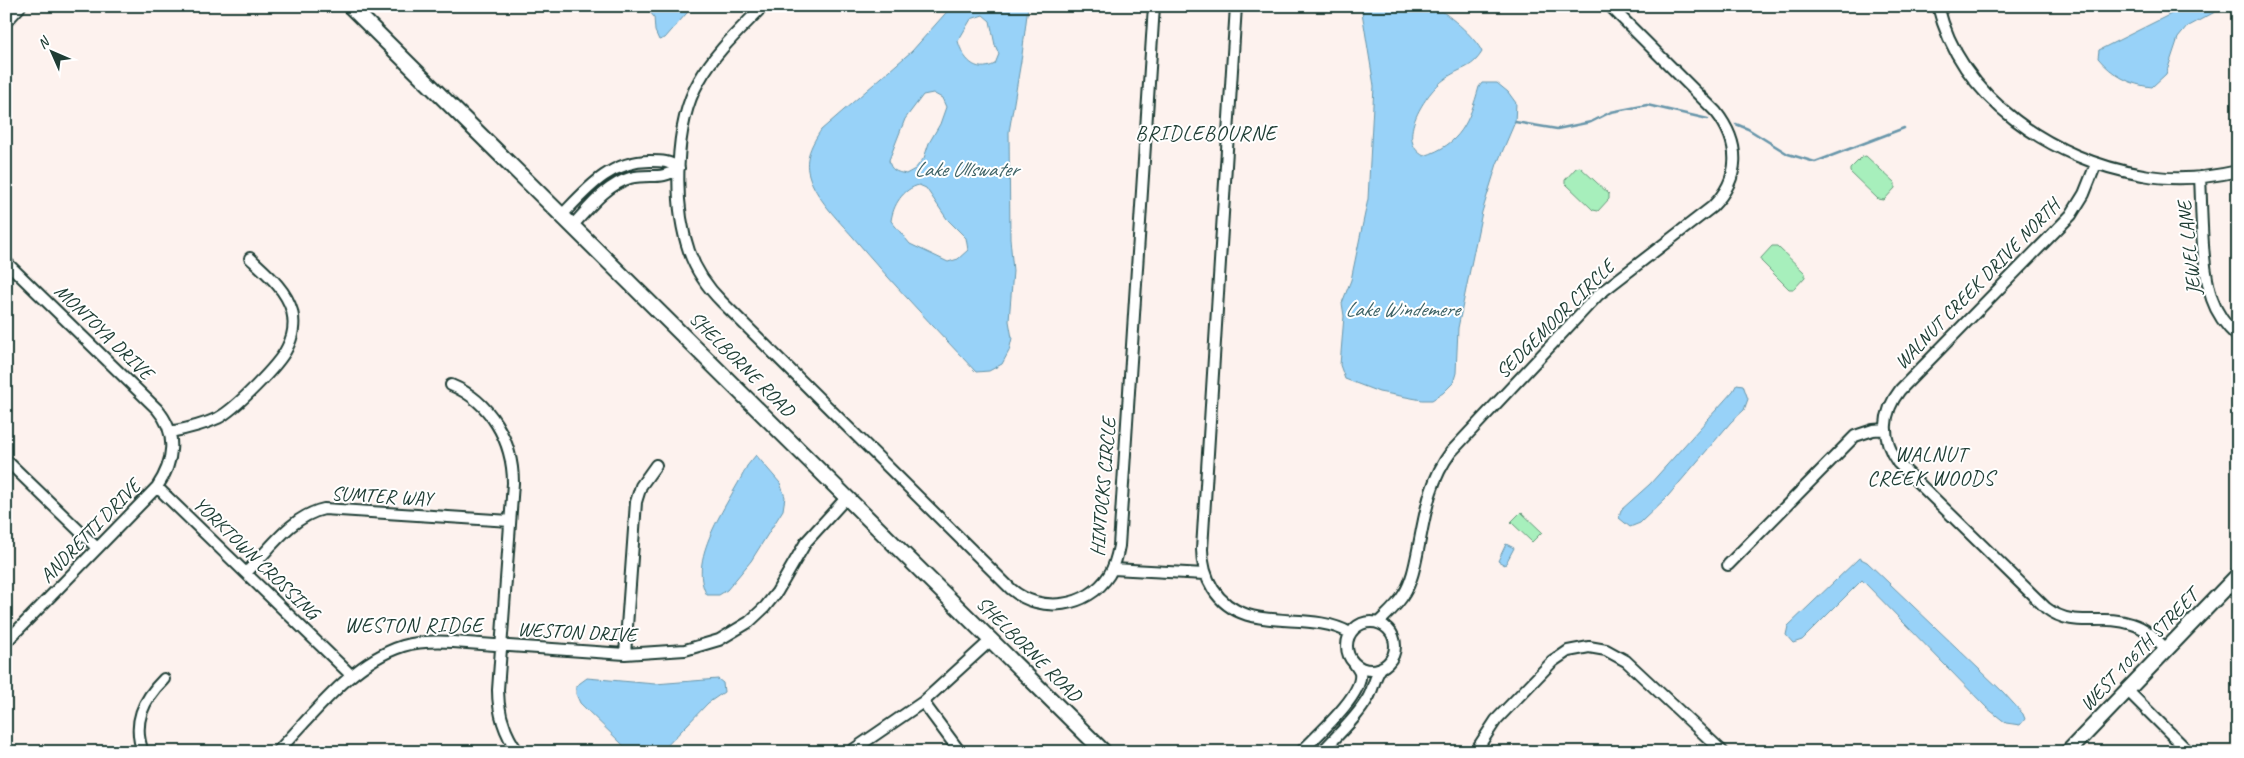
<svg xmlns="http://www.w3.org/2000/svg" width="2244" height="758" font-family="Caveat,sans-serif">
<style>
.green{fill:#a7efbc;stroke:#639678}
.water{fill:#98d2f8;stroke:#6896aa;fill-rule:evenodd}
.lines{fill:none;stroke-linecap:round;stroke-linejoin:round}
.stream{stroke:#6896aa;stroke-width:2.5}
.street-casing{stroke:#1f3d34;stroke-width:14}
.secondary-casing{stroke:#1f3d34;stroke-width:18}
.street{stroke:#fff;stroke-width:10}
.secondary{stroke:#fff;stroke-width:14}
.labels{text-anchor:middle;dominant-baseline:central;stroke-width:4;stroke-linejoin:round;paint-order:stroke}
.street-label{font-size:20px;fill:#1f3d34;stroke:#fff}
.neighbourhood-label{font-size:21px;letter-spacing:1px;fill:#1f3d34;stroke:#fff}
.water-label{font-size:21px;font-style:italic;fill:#3d6265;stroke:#fff}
</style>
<rect width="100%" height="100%" fill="#fdf2ee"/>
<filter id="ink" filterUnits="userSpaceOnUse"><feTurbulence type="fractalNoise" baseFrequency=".02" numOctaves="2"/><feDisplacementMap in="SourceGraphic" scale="10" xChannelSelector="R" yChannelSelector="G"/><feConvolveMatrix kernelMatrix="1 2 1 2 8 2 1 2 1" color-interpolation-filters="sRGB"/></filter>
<g filter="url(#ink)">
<path class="green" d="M 1866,156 L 1895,183 L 1895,188 L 1884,200 L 1878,199 L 1850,172 L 1850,169 L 1862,157 Z
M 1580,167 L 1609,194 L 1609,199 L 1598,211 L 1593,210 L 1565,183 L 1565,180 L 1576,168 Z
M 1772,246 L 1777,246 L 1805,273 L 1805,277 L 1794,289 L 1789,289 L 1761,261 L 1761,258 Z
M 1521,512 L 1542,532 L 1532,542 L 1511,522 Z"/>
<path class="water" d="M 645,6 L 693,6 L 665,38 L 659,40 L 655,31 L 654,17 Z
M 952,6 L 1028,6 L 1022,55 L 1009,132 L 1010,238 L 1013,271 L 1009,321 L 1012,338 L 1009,351 L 1002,364 L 989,371 L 976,372 C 934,327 892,283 853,237 C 838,220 815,197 809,175 C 804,158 812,144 821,130 L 912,51 ZM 983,15 L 990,21 L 995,45 L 999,54 L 995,64 C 975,74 963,59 958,41 L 971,19 ZM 933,93 L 942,98 L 946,107 L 940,124 L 929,143 L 924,158 L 915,169 L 906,174 C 896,172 890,170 889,160 L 905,119 L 923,95 ZM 919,185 L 926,188 L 947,219 L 966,238 L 968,250 L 958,259 L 948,262 L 910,244 L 891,221 C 893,205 903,189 919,185 Z
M 1361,6 C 1380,6 1415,3 1431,6 C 1444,9 1477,39 1482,52 C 1471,70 1460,67 1445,79 C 1426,92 1394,141 1424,156 C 1461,144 1469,122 1479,87 L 1482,83 L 1497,83 L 1508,92 L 1516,103 L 1515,122 L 1497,164 L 1482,212 L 1458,328 L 1456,373 L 1453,383 L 1443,393 L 1432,400 L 1422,400 L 1379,392 L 1345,379 L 1340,365 L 1344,316 L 1342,303 L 1351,280 L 1368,199 L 1374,86 Z
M 2187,6 L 2226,6 L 2187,27 L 2178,38 L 2166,74 L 2152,87 C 2130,85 2112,75 2098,58 L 2099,50 Z
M 1737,384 L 1743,385 L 1748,399 L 1744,410 L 1731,422 L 1668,496 L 1640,523 L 1630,527 L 1619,518 L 1621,510 L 1650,484 L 1733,391 Z
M 756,455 L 780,483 L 785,497 L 783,510 L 751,561 L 727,590 L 719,595 L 707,595 C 685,558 732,499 747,466 Z
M 1506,544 L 1514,548 L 1505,565 L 1498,561 Z
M 1859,558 L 1867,562 L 2003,692 L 2023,714 L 2025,719 L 2020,725 L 2006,723 L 1987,708 L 1862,580 L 1802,640 L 1793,643 L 1786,635 L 1788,626 Z
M 587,678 L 655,684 L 718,679 L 723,683 L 724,692 L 708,703 L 661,752 L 632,752 L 626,748 L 580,703 L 576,694 L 576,686 Z"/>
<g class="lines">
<path class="stream" d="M 1515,122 L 1557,129 L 1591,122 L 1611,112 L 1647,105 L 1708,119
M 1736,124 L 1748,129 L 1788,154 L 1815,162 L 1904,128"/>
<g class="street-casing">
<path id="street" d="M 763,6 C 741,29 715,52 699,81 C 674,124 673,205 689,251 C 696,271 708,288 722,302 L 1011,589 C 1040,614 1088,608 1109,575 C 1115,566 1117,556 1119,546 L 1154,6
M 1236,6 L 1202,549 C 1202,564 1205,576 1213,589 C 1243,637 1307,608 1350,633
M 1938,6 C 1961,100 2053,160 2143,175 C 2174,181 2207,178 2238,171
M 2096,164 L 2084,194 L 2071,215 L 1900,390 C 1882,413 1881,439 1898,463 L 2046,608 C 2075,630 2101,613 2132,624 C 2146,628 2156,639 2166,649
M 2200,177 C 2202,212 2201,267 2212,299 C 2217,314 2227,327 2238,337
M 562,215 C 588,188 610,161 650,161 C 662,161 669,161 679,168
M 573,225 C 589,208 606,185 630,178 C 650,173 661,181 679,168
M 6,262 L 157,409 C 178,433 174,462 157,487 L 6,642
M 451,385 C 490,401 513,441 513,483 L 498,690 C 498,713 504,733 518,752
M 170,432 C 186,429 203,425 218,418 C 234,410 279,365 287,348 C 293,337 295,323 292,311 C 286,289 266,273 250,258
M 6,460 L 97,548
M 157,487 L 351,675
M 1728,565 L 1855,436 L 1873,430 L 1885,429
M 1113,569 L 1205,574
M 246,573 C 269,550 291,516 324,509 L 510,521
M1347 646a24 24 0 1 1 48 0a24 24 0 1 1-48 0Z
M 1378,623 C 1387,614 1398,605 1404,594 C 1412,581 1415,565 1418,550 C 1425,515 1429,481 1451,452 L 1598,295 L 1712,207 C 1741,178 1741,144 1716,112 L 1610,6
M 625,654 L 636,502 L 641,486 L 656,465
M 2127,690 L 2189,752
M 923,702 L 960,752
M 143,752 C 132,723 143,700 164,679
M 277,752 C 314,714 352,662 403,646 C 419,641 437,641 453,642 L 625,654 L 685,650 L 719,640 L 749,622 L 765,607 L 777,592 L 806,542 L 847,497
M 850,752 L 923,702 L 991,640
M 1301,752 C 1315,737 1364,695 1360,673 C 1359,670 1356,666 1354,663
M 1322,752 C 1337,735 1356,719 1368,698 C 1374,688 1374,676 1382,667
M 1475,752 L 1496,720 L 1552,662 L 1568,651 L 1589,647 L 1606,650 L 1626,661 L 1723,752"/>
</g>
<g class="secondary-casing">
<path id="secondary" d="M 350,6 L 1104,752
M 6,19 L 18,6
M 2068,752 L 2238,575"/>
</g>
<use href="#street" class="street"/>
<use href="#secondary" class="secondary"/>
</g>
</g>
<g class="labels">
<g class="street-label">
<text transform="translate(2189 248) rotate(-96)">JEWEL LANE</text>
<text transform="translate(1977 284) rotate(-46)">WALNUT CREEK DRIVE NORTH</text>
<text transform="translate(1555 319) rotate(-45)">SEDGEMOOR CIRCLE</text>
<text transform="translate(104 332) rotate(44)">MONTOYA DRIVE</text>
<text transform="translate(742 364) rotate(45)">SHELBORNE ROAD</text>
<text transform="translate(1103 487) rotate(-85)">HINTOCKS CIRCLE</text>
<text transform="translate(382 496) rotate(3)">SUMTER WAY</text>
<text transform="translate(90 531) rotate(-46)">ANDRETTI DRIVE</text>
<text transform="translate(256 558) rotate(44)">YORKTOWN CROSSING</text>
<text transform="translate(577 632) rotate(3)">WESTON DRIVE</text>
<text transform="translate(1029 649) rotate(45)">SHELBORNE ROAD</text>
<text transform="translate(2139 650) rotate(-46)">WEST 106TH STREET</text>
</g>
<g class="neighbourhood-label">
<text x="1206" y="133">BRIDLEBOURNE</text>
<text x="1931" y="454">WALNUT<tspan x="1931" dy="24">CREEK WOODS</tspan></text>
<text x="414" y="625">WESTON RIDGE</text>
</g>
<g class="water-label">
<text x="966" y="169">Lake Ullswater</text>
<text x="1402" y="309">Lake Windemere</text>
</g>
</g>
<rect width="2244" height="758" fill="none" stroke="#fff" stroke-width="25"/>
<rect x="12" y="12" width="2219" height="733" fill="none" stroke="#1f3d34" stroke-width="2" filter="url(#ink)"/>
<g transform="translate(52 52) rotate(315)" stroke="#ffffff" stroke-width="4" paint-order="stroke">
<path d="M0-4L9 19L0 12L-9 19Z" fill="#1f3d34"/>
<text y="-8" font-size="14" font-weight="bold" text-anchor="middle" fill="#1f3d34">N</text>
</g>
</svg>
